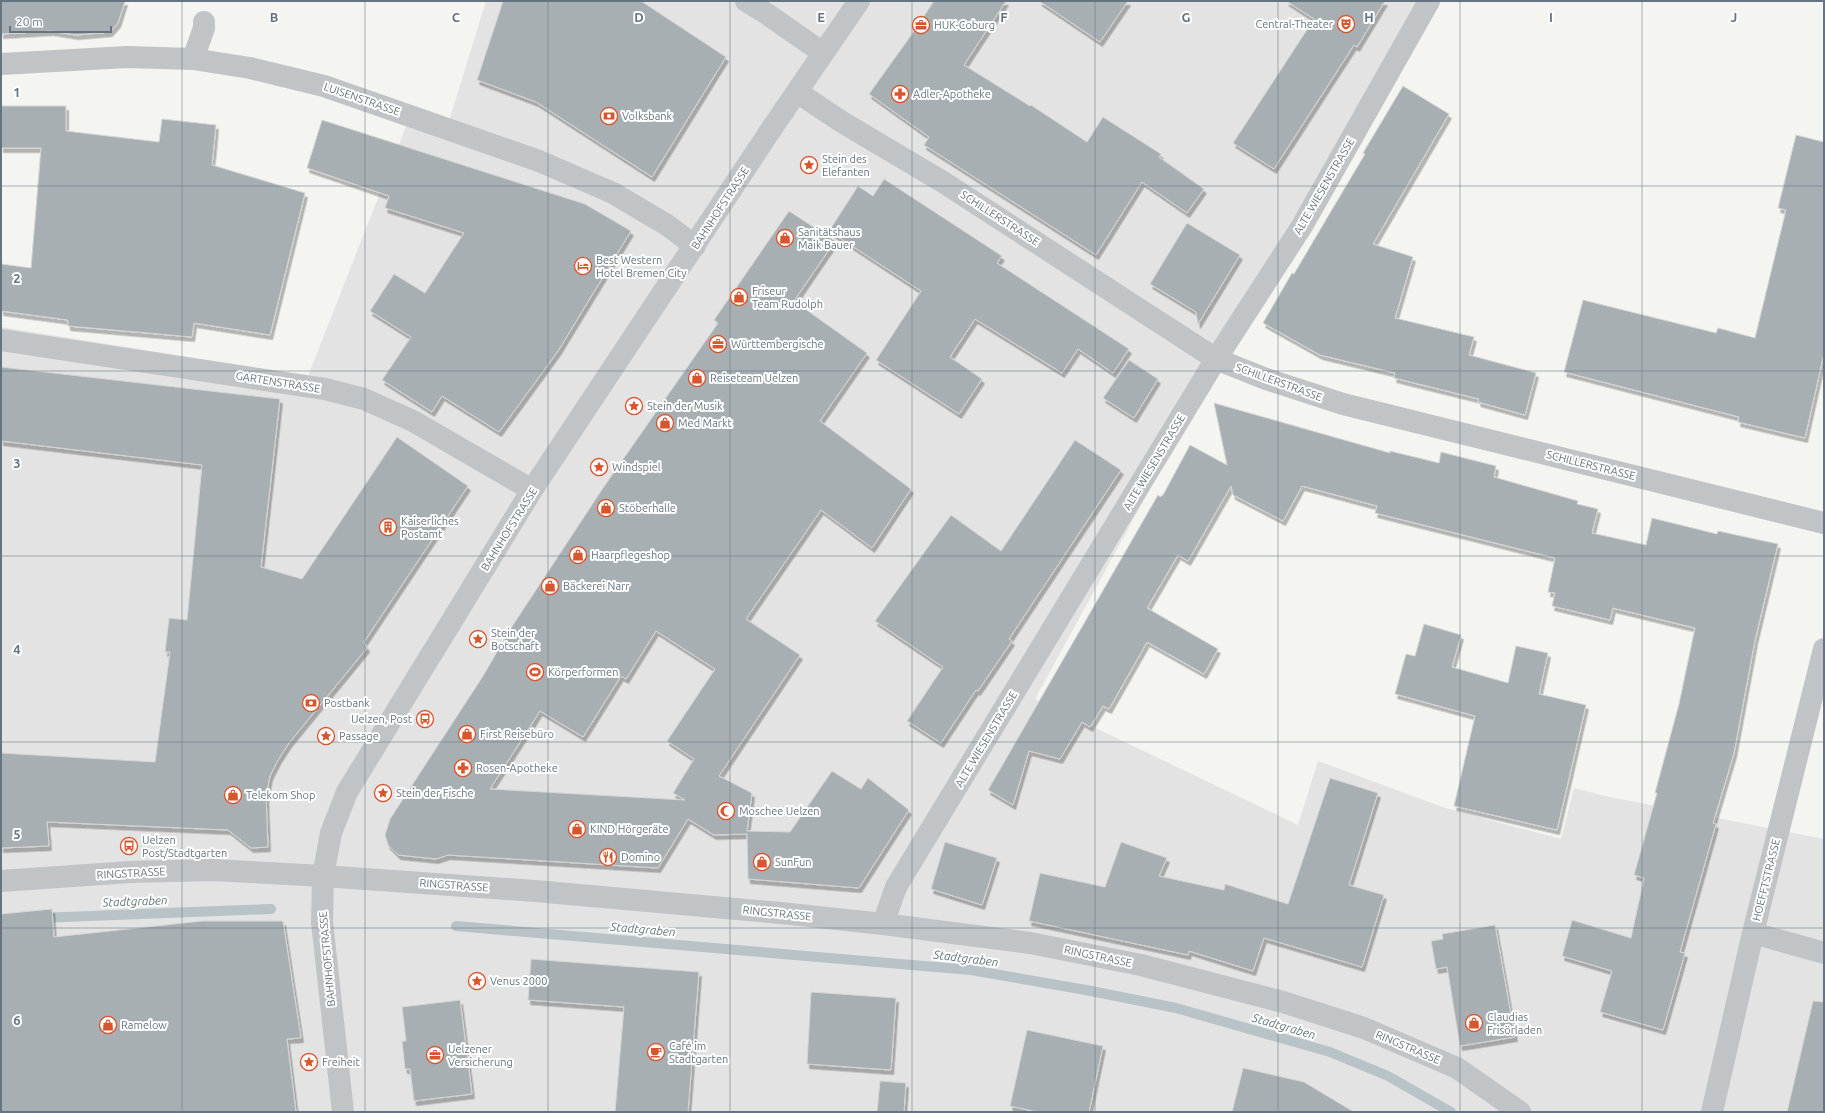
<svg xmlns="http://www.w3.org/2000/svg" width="1825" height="1113" font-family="Ubuntu,sans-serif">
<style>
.built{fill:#e2e3e2}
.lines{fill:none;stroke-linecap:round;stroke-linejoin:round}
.stream{stroke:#b7c3c7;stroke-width:10}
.building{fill:#a7afb3;stroke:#d6d6d4;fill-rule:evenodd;filter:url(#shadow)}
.minor{stroke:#c0c4c7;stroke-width:22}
.grid{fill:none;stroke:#657480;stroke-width:1;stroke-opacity:0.55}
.labels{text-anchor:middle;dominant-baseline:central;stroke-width:4;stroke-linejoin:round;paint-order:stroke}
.poi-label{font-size:11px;fill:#657480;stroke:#fff;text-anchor:start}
.street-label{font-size:11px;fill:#657480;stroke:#fff}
.water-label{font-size:12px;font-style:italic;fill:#61767d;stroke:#fff}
.grid-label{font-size:13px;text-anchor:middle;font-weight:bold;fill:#657480;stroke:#fff;stroke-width:4;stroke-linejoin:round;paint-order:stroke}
</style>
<defs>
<filter id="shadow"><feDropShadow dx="2.5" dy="4.5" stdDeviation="0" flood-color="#0004"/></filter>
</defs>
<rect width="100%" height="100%" fill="#f4f4f1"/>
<path class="built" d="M 486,1 L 1417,1 L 1035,699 L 1298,825 L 1318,761 L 1445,808 L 1561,839 L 1574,788 L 1605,796 L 1824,839 L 1824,1112 L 1,1112 L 1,327 L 308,376 L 413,109 L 449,121 Z"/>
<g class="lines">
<path class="stream" d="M 39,918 L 271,909
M 456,926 L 971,970 L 1086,990 L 1176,1008 L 1330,1052 L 1388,1076 L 1451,1112"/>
</g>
<path class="building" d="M 1,1 L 125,1 L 118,23 L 110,32 L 76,35 L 51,31 L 1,34 Z
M 503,1 L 641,1 L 726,57 L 652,177 L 536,102 L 477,80 Z
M 934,1 L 1006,1 L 964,65 L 1030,106 L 1031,105 L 1087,142 L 1103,117 L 1161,154 L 1159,157 L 1204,189 L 1187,213 L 1142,182 L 1096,255 L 924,145 L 929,137 L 869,94 L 912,34 Z
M 1039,1 L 1128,1 L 1100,42 Z
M 1286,1 L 1385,1 L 1357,47 L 1354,45 L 1274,169 L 1233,143 L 1314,19 Z
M 1403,86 L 1449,114 L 1373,244 L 1413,257 L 1395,318 L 1474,337 L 1469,355 L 1536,373 L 1525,415 L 1478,402 L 1479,399 L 1394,378 L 1395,373 L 1320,355 L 1263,323 L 1292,273 L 1294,274 L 1327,218 L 1365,154 L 1363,153 Z
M 1,106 L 66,106 L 66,131 L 159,142 L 162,119 L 216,125 L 212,165 L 305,193 L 270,335 L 194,323 L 192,337 L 68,326 L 68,320 L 1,311 L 1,264 L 31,268 L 41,148 L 1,148 Z
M 322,120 L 585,204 L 631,231 L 558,351 L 499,432 L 442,396 L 432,412 L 382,380 L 411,337 L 370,311 L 394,274 L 425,293 L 464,233 L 385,208 L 389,196 L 307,168 Z
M 1796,135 L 1824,142 L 1824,353 L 1805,438 L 1738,422 L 1739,417 L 1564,372 L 1583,300 L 1716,333 L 1718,328 L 1755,338 L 1786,210 L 1778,208 Z
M 884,179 L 1002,256 L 997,263 L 1129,349 L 1113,373 L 1078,349 L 1062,373 L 975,319 L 950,357 L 982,379 L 959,414 L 876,360 L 921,291 L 829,231 L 858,186 L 873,196 Z
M 789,211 L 835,241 L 794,301 L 867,353 L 820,421 L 911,489 L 872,548 L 821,510 L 746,619 L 800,655 L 719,776 L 752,793 L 747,831 L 790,832 L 832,771 L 861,789 L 868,778 L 909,810 L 859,888 L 748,879 L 747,834 L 714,835 L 688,819 L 658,868 L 448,855 L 436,859 L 398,855 L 388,845 L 385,835 L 390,819 L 483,676 L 509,631 L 555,561 L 603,488 L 718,323 L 714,320 ZM 656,631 L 715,669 L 667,741 L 694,759 L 673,793 L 685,800 L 490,789 L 540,711 L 583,737 L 621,676 L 626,679 Z
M 1187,223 L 1240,255 L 1198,324 L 1196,312 L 1150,284 Z
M 1129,360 L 1158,379 L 1134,418 L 1103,398 Z
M 1,367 L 280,399 L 261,567 L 302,579 L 397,437 L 468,486 L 364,642 L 367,648 L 289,743 L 278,760 L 270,776 L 266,795 L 268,847 L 251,848 L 228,830 L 47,822 L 49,846 L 1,848 L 1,753 L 155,762 L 170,652 L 165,652 L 169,618 L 187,620 L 202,465 L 1,441 Z
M 1214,403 L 1390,453 L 1390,451 L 1439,463 L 1441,452 L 1496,466 L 1494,477 L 1578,501 L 1577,504 L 1598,509 L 1592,533 L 1646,545 L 1652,518 L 1717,534 L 1718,531 L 1778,544 L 1755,640 L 1734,753 L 1713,823 L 1716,824 L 1680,952 L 1685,953 L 1663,1030 L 1600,1012 L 1612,971 L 1562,956 L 1572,920 L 1631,938 L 1644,878 L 1634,875 L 1657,793 L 1655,793 L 1679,704 L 1695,628 L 1613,608 L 1610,620 L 1552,606 L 1555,593 L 1548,592 L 1555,558 L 1375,513 L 1377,506 L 1302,486 L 1283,521 L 1233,495 L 1231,486 L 1188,561 L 1178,555 L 1147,608 L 1218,649 L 1204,674 L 1147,642 L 1109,709 L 1103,706 L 1090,727 L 1082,722 L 1060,759 L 1029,751 L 1013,805 L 988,790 L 1158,495 L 1160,497 L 1163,495 L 1190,445 L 1227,465 Z
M 1075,440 L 1121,470 L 1009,639 L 1012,641 L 978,691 L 976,690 L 941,743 L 907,721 L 943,667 L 875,621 L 951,515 L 1001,551 Z
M 1424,624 L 1461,635 L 1452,667 L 1508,683 L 1516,646 L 1548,653 L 1539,694 L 1586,705 L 1557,830 L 1454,806 L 1475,716 L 1395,694 L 1406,654 L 1415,656 Z
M 1330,778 L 1378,793 L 1349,885 L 1384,895 L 1362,967 L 1264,938 L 1253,971 L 1189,951 L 1188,955 L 1029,921 L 1040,873 L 1105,887 L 1121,842 L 1167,858 L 1159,876 L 1224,890 L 1225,884 L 1288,904 Z
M 945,842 L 997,858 L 982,905 L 931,889 Z
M 52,909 L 54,937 L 202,921 L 283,921 L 301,1038 L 287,1039 L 296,1112 L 1,1112 L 1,914 Z
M 1495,925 L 1515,1037 L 1460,1046 L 1447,967 L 1436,969 L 1431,941 L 1443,939 L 1442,934 Z
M 531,959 L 699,972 L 688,1112 L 615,1112 L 624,1007 L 528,1000 Z
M 811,992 L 896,998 L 891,1070 L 807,1064 Z
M 460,1000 L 472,1094 L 414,1101 L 410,1069 L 405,1069 L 402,1041 L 406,1041 L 402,1007 Z
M 1813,1001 L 1824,1002 L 1824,1112 L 1787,1112 Z
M 1027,1030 L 1103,1046 L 1089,1112 L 1037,1112 L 1010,1106 Z
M 1243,1068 L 1304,1082 L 1354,1112 L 1232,1112 Z
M 880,1081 L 906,1083 L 904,1112 L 877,1112 Z"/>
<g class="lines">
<path class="minor" d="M 746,1 L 767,14 L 823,53
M 193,59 L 204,28 L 204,22
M 1,64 L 127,57 L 193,59 L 250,68 L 324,86 L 539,161 L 613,193 L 667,225 L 695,246
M 797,92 L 842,122 L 943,182 L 1216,359 L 1266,379 L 1343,404 L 1824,523
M 1,340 L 325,389 L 364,399 L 413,421 L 532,490
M 1,881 L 130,872 L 213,870 L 323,876 L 535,891 L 781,913 L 883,924 L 1030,943 L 1141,965 L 1283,1002 L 1364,1028 L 1457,1068 L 1520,1112
M 883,924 L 896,887 L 1216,359 L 1302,226 L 1429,1
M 1753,933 L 1824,953
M 343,1112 L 322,922 L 323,876 L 331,833 L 347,792 L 532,490 L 772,128 L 859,1
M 1712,1112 L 1753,933 L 1824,649"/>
</g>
<path class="grid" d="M 182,1 L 182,1112M 365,1 L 365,1112M 548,1 L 548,1112M 730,1 L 730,1112M 912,1 L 912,1112M 1095,1 L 1095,1112M 1278,1 L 1278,1112M 1460,1 L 1460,1112M 1642,1 L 1642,1112M 1,186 L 1824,186M 1,371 L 1824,371M 1,556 L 1824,556M 1,742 L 1824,742M 1,928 L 1824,928"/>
<defs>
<g id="theatre-ring" transform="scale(0.9)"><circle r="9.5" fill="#fff" stroke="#d8562e" stroke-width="1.5"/><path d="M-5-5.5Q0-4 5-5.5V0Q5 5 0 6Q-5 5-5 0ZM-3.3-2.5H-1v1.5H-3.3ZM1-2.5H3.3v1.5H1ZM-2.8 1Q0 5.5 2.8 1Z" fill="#d8562e"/></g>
<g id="office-ring" transform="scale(0.9)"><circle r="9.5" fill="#fff" stroke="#d8562e" stroke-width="1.5"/><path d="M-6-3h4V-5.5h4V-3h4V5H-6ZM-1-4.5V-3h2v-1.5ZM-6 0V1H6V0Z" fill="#d8562e"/></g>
<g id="pharmacy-ring" transform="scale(0.9)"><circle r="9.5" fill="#fff" stroke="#d8562e" stroke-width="1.5"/><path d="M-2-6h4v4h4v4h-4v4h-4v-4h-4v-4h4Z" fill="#d8562e"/></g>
<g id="bank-ring" transform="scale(0.9)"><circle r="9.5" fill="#fff" stroke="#d8562e" stroke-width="1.5"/><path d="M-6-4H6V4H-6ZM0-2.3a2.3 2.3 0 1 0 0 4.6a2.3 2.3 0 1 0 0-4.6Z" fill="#d8562e"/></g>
<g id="sight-ring" transform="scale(0.9)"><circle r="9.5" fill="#fff" stroke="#d8562e" stroke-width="1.5"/><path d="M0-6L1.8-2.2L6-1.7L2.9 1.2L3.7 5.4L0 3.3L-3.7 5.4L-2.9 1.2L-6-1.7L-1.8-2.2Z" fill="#d8562e"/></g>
<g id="shop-ring" transform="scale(0.9)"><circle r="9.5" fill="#fff" stroke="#d8562e" stroke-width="1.5"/><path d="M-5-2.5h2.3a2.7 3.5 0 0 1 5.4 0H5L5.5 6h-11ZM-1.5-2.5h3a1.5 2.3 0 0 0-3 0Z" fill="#d8562e"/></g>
<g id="hotel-ring" transform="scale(0.9)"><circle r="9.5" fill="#fff" stroke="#d8562e" stroke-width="1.5"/><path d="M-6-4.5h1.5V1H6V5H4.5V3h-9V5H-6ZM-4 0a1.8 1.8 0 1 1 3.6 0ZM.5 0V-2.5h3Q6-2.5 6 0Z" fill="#d8562e"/></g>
<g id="building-ring" transform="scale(0.9)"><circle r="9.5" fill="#fff" stroke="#d8562e" stroke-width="1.5"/><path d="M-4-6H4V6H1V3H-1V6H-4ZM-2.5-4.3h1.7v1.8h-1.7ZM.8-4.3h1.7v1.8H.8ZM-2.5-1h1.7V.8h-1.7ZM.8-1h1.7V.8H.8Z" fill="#d8562e"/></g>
<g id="stadium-ring" transform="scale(0.9)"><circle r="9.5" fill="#fff" stroke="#d8562e" stroke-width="1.5"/><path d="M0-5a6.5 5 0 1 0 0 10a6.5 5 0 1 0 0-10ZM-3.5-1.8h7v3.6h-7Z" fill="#d8562e"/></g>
<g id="bus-ring" transform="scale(0.9)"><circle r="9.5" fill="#fff" stroke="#d8562e" stroke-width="1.5"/><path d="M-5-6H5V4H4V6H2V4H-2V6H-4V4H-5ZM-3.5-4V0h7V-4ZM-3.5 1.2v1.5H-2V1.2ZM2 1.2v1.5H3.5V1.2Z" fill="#d8562e"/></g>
<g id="mosque-ring" transform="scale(0.9)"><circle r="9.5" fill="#fff" stroke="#d8562e" stroke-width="1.5"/><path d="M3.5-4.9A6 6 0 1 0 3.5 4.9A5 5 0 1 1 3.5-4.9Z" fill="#d8562e"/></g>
<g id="restaurant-ring" transform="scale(0.9)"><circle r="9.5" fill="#fff" stroke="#d8562e" stroke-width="1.5"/><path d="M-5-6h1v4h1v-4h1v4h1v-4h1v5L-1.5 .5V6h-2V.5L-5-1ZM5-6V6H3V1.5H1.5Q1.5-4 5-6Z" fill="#d8562e"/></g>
<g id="cafe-ring" transform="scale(0.9)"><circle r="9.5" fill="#fff" stroke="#d8562e" stroke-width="1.5"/><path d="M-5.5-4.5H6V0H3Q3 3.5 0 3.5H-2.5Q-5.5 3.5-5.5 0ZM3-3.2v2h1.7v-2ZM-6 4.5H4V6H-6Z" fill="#d8562e"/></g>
</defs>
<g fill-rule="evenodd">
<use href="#theatre-ring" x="1346" y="24"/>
<use href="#office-ring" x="921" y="25"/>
<use href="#pharmacy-ring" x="900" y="94"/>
<use href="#bank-ring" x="609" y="116"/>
<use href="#sight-ring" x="809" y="165"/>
<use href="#shop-ring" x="785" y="238"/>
<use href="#hotel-ring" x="583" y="266"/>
<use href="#shop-ring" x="739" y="297"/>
<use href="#office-ring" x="718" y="344"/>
<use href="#shop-ring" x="697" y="378"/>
<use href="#sight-ring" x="634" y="406"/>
<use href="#shop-ring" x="665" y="423"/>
<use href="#sight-ring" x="599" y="467"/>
<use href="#shop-ring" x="606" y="508"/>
<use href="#building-ring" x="388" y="527"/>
<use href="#shop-ring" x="578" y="555"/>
<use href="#shop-ring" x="550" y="586"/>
<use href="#sight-ring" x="478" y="639"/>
<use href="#stadium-ring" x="535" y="672"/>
<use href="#bank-ring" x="311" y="703"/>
<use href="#bus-ring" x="425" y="719"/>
<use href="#shop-ring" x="467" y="734"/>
<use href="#sight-ring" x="326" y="736"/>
<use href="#pharmacy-ring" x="463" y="768"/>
<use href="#sight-ring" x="383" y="793"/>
<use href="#shop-ring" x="233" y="795"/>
<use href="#mosque-ring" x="726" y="811"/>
<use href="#shop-ring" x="577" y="829"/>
<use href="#bus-ring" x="129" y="846"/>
<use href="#restaurant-ring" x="608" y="857"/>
<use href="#shop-ring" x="762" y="862"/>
<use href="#sight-ring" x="477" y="981"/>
<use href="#shop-ring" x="1474" y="1023"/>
<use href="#shop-ring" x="108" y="1025"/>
<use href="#cafe-ring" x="656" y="1052"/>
<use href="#office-ring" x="435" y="1055"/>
<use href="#sight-ring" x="309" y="1062"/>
</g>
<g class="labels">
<g class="poi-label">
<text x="1333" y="24" text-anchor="end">Central-Theater</text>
<text x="934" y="25">HUK-Coburg</text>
<text x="913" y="94">Adler-Apotheke</text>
<text x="622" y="116">Volksbank</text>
<text x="822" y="159">Stein des<tspan x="822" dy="13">Elefanten</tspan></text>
<text x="798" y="232">Sanitätshaus<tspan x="798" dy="13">Maik Bauer</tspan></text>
<text x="596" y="260">Best Western<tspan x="596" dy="13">Hotel Bremen City</tspan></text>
<text x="752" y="291">Friseur<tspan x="752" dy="13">Team Rudolph</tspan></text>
<text x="731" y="344">Württembergische</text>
<text x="710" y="378">Reiseteam Uelzen</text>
<text x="647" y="406">Stein der Musik</text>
<text x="678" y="423">Med Markt</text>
<text x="612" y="467">Windspiel</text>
<text x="619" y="508">Stöberhalle</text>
<text x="401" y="521">Kaiserliches<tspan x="401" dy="13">Postamt</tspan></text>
<text x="591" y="555">Haarpflegeshop</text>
<text x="563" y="586">Bäckerei Narr</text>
<text x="491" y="633">Stein der<tspan x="491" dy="13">Botschaft</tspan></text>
<text x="548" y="672">Körperformen</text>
<text x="324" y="703">Postbank</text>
<text x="412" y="719" text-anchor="end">Uelzen, Post</text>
<text x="480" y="734">First Reisebüro</text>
<text x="339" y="736">Passage</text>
<text x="476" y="768">Rosen-Apotheke</text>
<text x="396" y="793">Stein der Fische</text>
<text x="246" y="795">Telekom Shop</text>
<text x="739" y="811">Moschee Uelzen</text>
<text x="590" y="829">KIND Hörgeräte</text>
<text x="142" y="840">Uelzen<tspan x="142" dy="13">Post/Stadtgarten</tspan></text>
<text x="621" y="857">Domino</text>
<text x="775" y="862">SunFun</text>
<text x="490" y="981">Venus 2000</text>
<text x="1487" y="1017">Claudias<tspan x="1487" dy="13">Frisörladen</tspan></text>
<text x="121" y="1025">Ramelow</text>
<text x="669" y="1046">Café im<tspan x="669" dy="13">Stadtgarten</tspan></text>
<text x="448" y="1049">Uelzener<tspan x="448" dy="13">Versicherung</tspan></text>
<text x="322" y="1062">Freiheit</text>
</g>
<g class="street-label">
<text transform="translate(362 99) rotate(19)">LUISENSTRASSE</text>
<text transform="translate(1324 186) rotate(-60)">ALTE WIESENSTRASSE</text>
<text transform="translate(720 208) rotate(-57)">BAHNHOFSTRASSE</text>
<text transform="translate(1000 218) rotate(33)">SCHILLERSTRASSE</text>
<text transform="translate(278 382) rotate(9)">GARTENSTRASSE</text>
<text transform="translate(1279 382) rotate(20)">SCHILLERSTRASSE</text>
<text transform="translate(1154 462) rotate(-59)">ALTE WIESENSTRASSE</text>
<text transform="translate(1591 465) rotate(14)">SCHILLERSTRASSE</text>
<text transform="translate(509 529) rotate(-58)">BAHNHOFSTRASSE</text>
<text transform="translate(986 739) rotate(-59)">ALTE WIESENSTRASSE</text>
<text transform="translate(131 873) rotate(-3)">RINGSTRASSE</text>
<text transform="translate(1766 880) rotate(-76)">HOEFFTSTRASSE</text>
<text transform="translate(454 885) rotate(4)">RINGSTRASSE</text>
<text transform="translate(777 913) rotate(6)">RINGSTRASSE</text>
<text transform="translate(1098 956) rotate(12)">RINGSTRASSE</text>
<text transform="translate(327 959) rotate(-95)">BAHNHOFSTRASSE</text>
<text transform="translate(1408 1047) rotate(23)">RINGSTRASSE</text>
</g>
<g class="water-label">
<text transform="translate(135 901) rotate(-2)">Stadtgraben</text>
<text transform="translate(643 929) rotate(5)">Stadtgraben</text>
<text transform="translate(966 958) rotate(7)">Stadtgraben</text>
<text transform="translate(1284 1026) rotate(16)">Stadtgraben</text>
</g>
</g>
<g class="grid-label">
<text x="274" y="22">B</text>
<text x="456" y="22">C</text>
<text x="639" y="22">D</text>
<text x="821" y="22">E</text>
<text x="1004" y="22">F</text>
<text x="1186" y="22">G</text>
<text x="1369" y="22">H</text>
<text x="1551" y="22">I</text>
<text x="1734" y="22">J</text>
<text x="17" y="97">1</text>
<text x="17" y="283">2</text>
<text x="17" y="468">3</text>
<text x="17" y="654">4</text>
<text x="17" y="839">5</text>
<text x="17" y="1025">6</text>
</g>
<rect width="1825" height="1113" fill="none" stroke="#657480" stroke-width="4"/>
<path d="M10 26v6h101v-6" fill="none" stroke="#657480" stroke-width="2"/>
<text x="16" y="26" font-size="12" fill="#657480" stroke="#ffffff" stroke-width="3" paint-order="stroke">20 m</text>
</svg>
